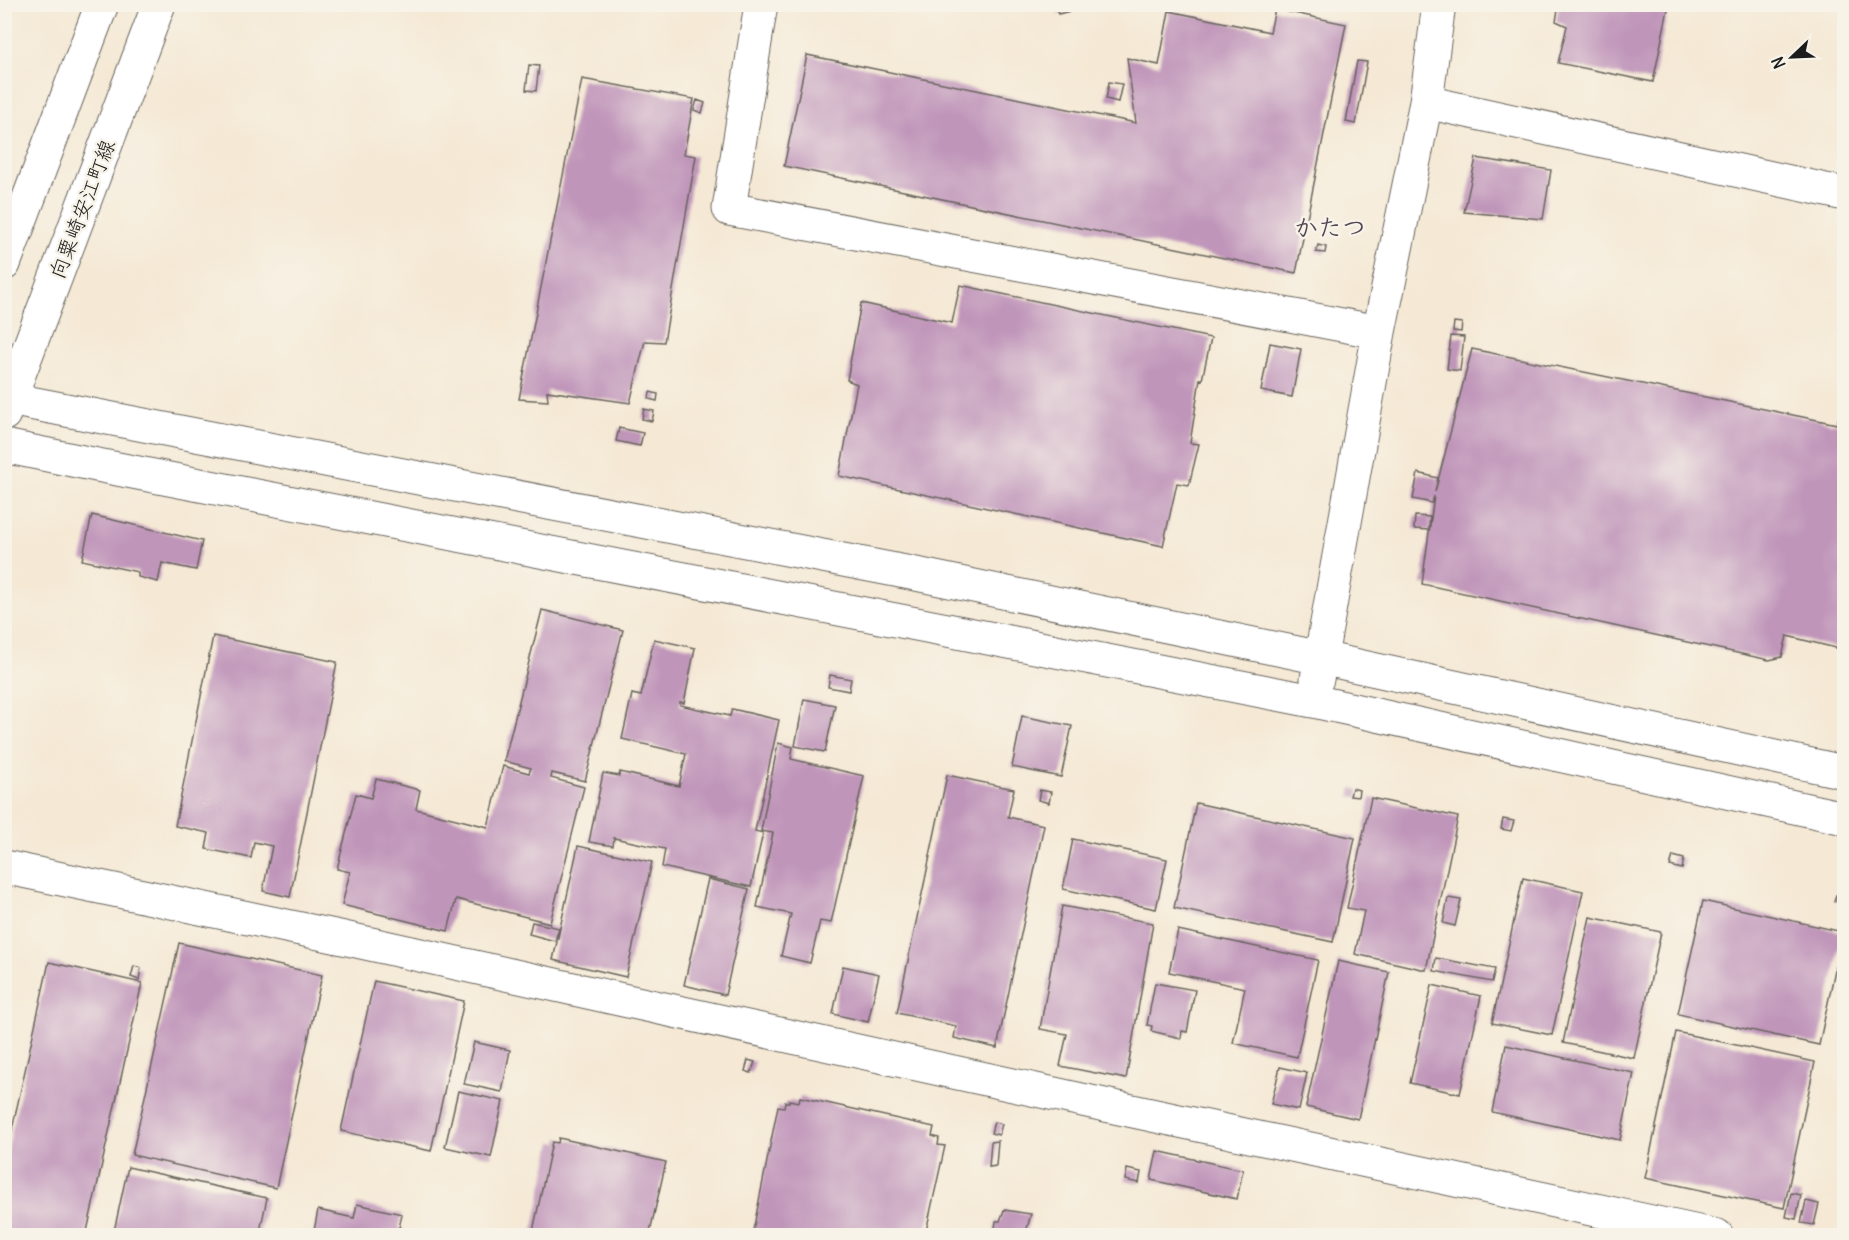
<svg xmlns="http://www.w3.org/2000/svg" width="1849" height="1240" font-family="Delius,'Klee One',sans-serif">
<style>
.building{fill:#c095ba}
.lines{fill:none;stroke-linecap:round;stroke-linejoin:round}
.street-casing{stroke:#68645d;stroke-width:35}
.secondary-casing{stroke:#68645d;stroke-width:35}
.street{stroke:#fff;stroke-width:33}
.secondary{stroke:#fff;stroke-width:33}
.labels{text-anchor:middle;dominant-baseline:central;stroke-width:5;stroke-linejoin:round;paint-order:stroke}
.street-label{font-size:21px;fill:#1c1c1c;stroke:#f7f3e8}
.quarter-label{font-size:24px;font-weight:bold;fill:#554653;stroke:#f7f3e8}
</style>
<rect width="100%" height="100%" fill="#f7f3e8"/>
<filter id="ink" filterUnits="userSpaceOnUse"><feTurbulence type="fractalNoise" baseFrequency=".0167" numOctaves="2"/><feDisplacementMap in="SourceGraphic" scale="12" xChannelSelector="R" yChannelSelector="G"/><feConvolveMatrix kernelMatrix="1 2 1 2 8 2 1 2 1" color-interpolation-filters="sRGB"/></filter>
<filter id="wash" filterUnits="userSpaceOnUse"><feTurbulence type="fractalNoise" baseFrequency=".008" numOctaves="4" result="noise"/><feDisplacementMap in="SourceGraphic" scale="24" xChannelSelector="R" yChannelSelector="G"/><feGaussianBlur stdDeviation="1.35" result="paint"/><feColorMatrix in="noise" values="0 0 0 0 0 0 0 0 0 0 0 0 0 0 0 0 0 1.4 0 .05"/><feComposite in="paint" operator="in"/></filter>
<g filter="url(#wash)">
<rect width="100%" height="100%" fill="#f5e9d5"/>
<g id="blocks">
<path class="building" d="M 1055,4 L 1082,4 L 1083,8 L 1058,14 Z
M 1559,4 L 1669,4 L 1653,82 L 1558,63 L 1567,26 L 1556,21 Z
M 1275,9 L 1346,24 L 1296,273 L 784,166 L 807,55 L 1136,123 L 1127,58 L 1159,65 L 1169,11 L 1270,32 Z
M 1357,61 L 1367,62 L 1356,124 L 1346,122 Z
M 529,65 L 539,66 L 536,91 L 526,90 Z
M 582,79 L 694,99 L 684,154 L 696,156 L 664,342 L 645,341 L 630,403 L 547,391 L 548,401 L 519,399 Z
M 1109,82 L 1122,84 L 1118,102 L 1106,99 Z
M 697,100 L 705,103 L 702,113 L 694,110 Z
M 1476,158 L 1551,170 L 1543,219 L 1464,212 Z
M 1318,245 L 1326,247 L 1325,253 L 1316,252 Z
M 960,285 L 1211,338 L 1202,380 L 1200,379 L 1190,443 L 1199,444 L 1189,485 L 1177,483 L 1163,546 L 839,476 L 857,384 L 847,380 L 861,303 L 952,323 Z
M 1454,322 L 1462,323 L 1461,332 L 1453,331 Z
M 1451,336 L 1464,337 L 1460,371 L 1447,369 Z
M 1270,343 L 1301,349 L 1292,397 L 1261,391 Z
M 1472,349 L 1837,424 L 1844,396 L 1844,650 L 1787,636 L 1782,657 L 1769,660 L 1422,584 L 1434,496 L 1432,503 L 1413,499 L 1418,473 L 1438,478 L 1435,492 Z
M 650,392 L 658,394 L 657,401 L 649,399 Z
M 644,409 L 654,411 L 652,421 L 642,419 Z
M 619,428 L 643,433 L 640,446 L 616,441 Z
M 92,515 L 202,541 L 196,570 L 162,563 L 158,582 L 138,577 L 138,572 L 82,560 Z
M 1415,516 L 1430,517 L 1429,530 L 1414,529 Z
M 542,610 L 623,630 L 585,781 L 552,773 L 551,778 L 584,787 L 550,923 L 456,899 L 448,931 L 342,905 L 350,872 L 337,869 L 356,794 L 371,798 L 376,779 L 420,790 L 416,809 L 488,827 L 503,766 L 529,773 L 531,768 L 504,761 Z
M 213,636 L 337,662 L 290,897 L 263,891 L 272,846 L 254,842 L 251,858 L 206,849 L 209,833 L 175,826 Z
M 654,639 L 695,648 L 684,703 L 680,702 L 680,705 L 730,716 L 732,709 L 779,720 L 755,831 L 763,833 L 751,887 L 662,867 L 665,849 L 614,838 L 613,846 L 589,842 L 603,773 L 619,776 L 620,772 L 679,786 L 686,754 L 622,739 L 632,694 L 641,696 Z
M 830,675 L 851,679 L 849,691 L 828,687 Z
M 804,699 L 835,705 L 825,752 L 795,746 Z
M 1022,716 L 1072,726 L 1061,777 L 1012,767 Z
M 778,743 L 793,747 L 791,759 L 864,776 L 831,923 L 820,921 L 810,963 L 781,956 L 791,914 L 757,907 L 773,833 L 761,831 Z
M 947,775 L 1014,789 L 1008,817 L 1044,825 L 997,1048 L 954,1038 L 956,1026 L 897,1013 Z
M 1352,788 L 1359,790 L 1358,797 L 1350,796 Z
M 1040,790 L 1051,792 L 1049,803 L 1038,800 Z
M 1371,798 L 1458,817 L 1426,970 L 1355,954 L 1364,911 L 1347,908 Z
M 1196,803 L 1355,838 L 1333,942 L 1174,908 Z
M 1503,819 L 1514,821 L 1511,831 L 1501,829 Z
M 1073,839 L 1167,859 L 1156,909 L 1063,889 Z
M 578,846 L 652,862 L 626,977 L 553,960 Z
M 1673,856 L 1684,859 L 1682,869 L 1670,866 Z
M 1523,878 L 1583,891 L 1552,1035 L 1492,1023 Z
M 708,879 L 749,889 L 725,995 L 684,985 Z
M 1836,895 L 1844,896 L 1844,903 L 1834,901 Z
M 1448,898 L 1461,900 L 1455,926 L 1443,923 Z
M 1703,901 L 1843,932 L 1819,1045 L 1678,1014 Z
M 1062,906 L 1153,923 L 1126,1079 L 1060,1066 L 1067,1034 L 1040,1029 Z
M 1590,917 L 1661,932 L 1634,1058 L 1563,1043 Z
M 532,922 L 559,928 L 555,941 L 529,934 Z
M 1178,930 L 1318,960 L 1297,1057 L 1233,1043 L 1245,988 L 1169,972 Z
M 179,943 L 322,975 L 276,1188 L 132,1155 Z
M 1436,958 L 1495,969 L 1492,982 L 1434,971 Z
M 1338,961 L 1389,972 L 1358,1119 L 1306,1107 Z
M 49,962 L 142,983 L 86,1236 L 4,1236 L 4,1166 Z
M 134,966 L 141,968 L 139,980 L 131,977 Z
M 843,966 L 879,974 L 868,1022 L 833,1014 Z
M 374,981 L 464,1001 L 431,1151 L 341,1131 Z
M 1155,983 L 1195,990 L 1187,1032 L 1182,1031 L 1181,1038 L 1151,1031 L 1152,1026 L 1147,1025 Z
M 1432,985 L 1481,996 L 1460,1094 L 1410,1083 Z
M 1676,1032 L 1815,1062 L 1784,1208 L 1645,1178 Z
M 474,1042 L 510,1050 L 502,1092 L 464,1084 Z
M 1506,1045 L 1634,1073 L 1620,1140 L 1492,1112 Z
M 748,1060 L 755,1062 L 751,1073 L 745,1071 Z
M 1280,1067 L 1307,1073 L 1299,1110 L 1271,1104 Z
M 458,1091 L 503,1101 L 491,1157 L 445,1147 Z
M 800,1097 L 934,1127 L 932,1136 L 939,1138 L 938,1145 L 945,1146 L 925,1236 L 752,1236 L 778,1106 L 784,1107 L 785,1102 L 789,1102 L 789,1100 L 799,1102 Z
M 994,1122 L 1002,1124 L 999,1135 L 991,1133 Z
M 559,1138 L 666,1162 L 649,1236 L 532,1236 L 552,1142 L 558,1143 Z
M 998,1141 L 996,1166 L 989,1167 L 991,1142 Z
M 1157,1151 L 1243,1170 L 1237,1199 L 1151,1180 Z
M 128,1167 L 267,1198 L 259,1236 L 113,1236 Z
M 1127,1169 L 1141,1172 L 1139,1183 L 1125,1180 Z
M 1791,1193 L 1801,1195 L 1796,1219 L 1786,1217 Z
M 1806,1201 L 1819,1204 L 1814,1225 L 1801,1223 Z
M 357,1204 L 402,1214 L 399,1228 L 403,1229 L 402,1236 L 313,1236 L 318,1210 L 354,1218 Z
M 1004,1210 L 1031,1214 L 1025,1236 L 994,1236 L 996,1221 L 1000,1221 Z"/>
</g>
</g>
<g filter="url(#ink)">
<use href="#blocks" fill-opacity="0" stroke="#68645d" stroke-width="1.5"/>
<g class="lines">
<g class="street-casing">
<path id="street" d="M 1426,102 L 1844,194"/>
</g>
<g class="secondary-casing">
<path id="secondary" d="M 761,4 L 729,209 L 1379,332
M 4,264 L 102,4
M 4,398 L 921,575 L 1321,658 L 1844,772
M 4,414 L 159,4
M 4,446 L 97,465 L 1313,701 L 1844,818
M 1317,679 L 1379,332 L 1426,102 L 1439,4
M 4,867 L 339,937 L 623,1000 L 1128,1110 L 1717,1236"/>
</g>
<use href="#street" class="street"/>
<use href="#secondary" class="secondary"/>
</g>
</g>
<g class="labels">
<g class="street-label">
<text transform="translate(82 209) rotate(-69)">向粟崎安江町線</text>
</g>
<g class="quarter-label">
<text x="1330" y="227">かたつ</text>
</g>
</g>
<rect width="1849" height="1240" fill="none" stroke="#f7f3e8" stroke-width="24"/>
<g transform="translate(1792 57) rotate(247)" stroke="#f7f3e8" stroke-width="4.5" paint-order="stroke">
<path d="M0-4.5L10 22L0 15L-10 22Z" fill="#1c1c1c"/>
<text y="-9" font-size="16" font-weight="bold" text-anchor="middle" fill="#1c1c1c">N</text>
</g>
</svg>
